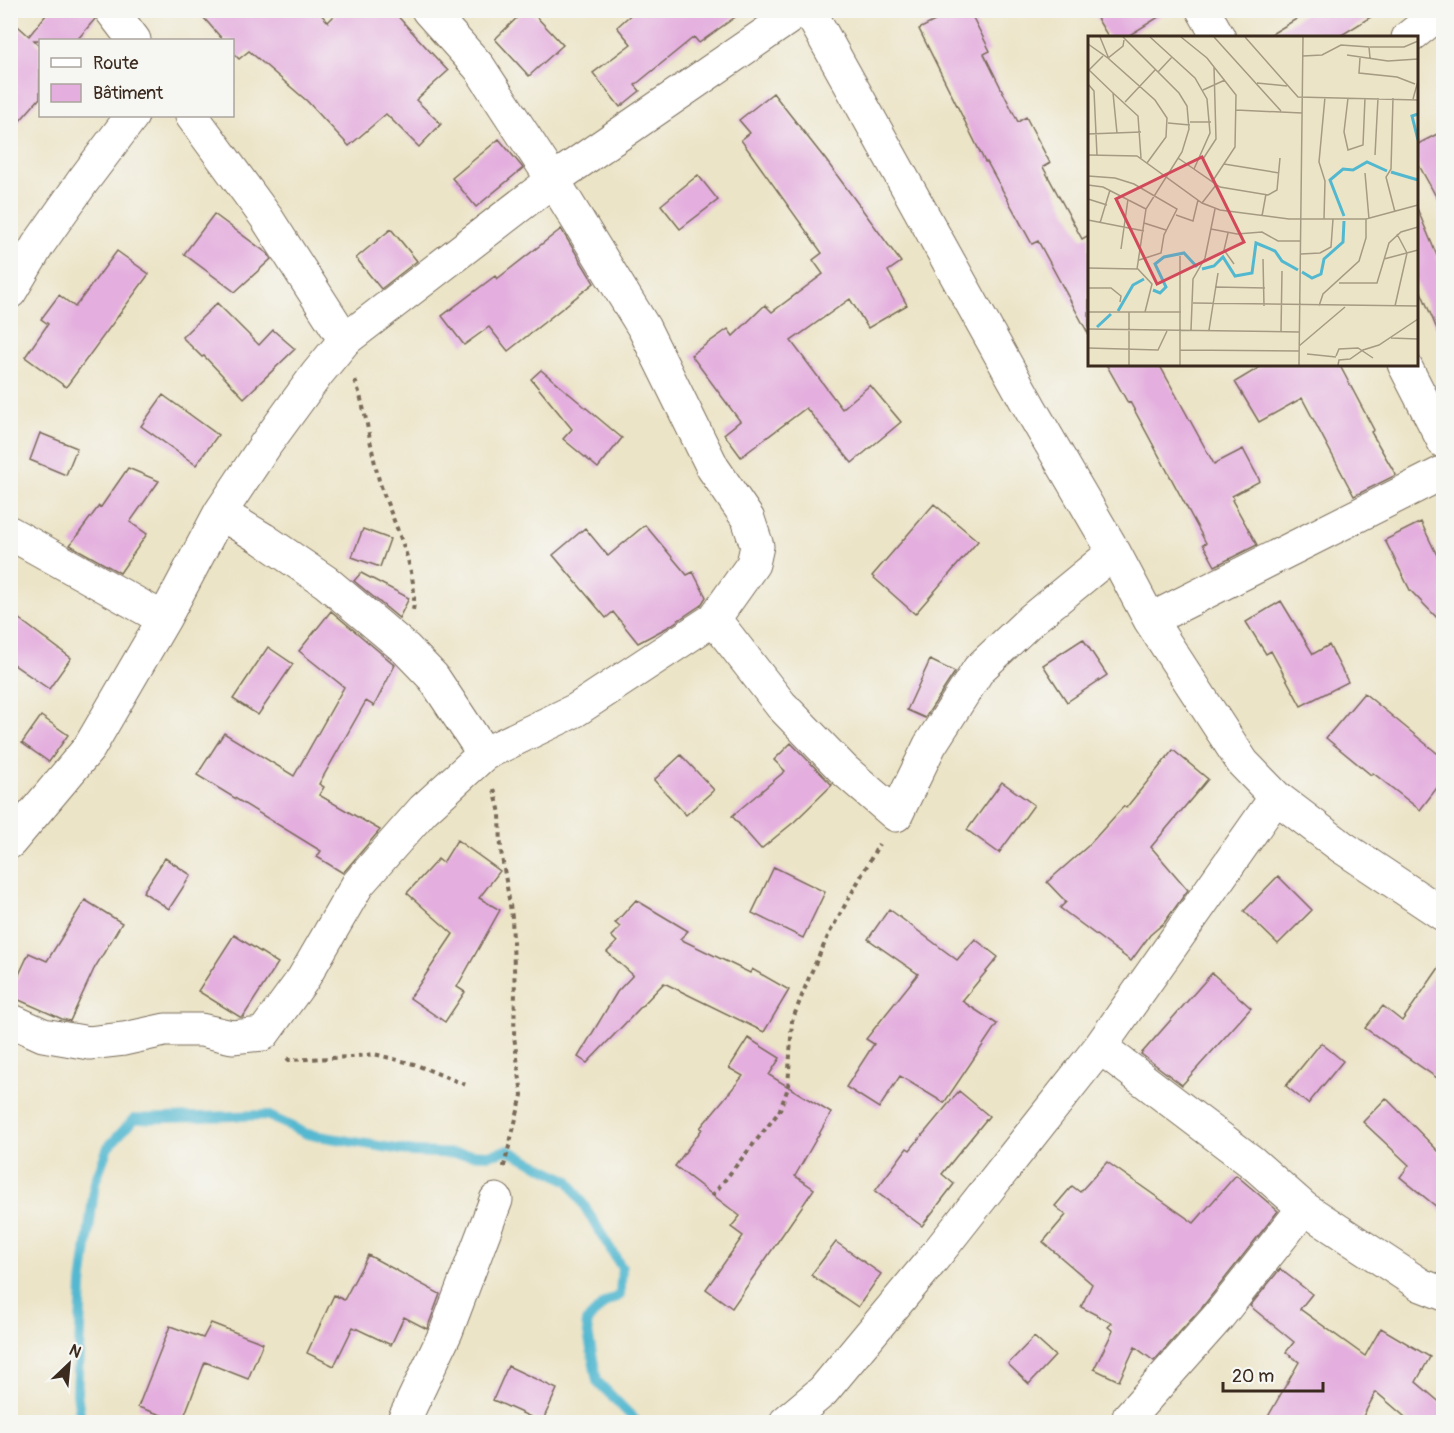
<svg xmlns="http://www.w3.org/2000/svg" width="1454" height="1433" font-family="Pangolin,sans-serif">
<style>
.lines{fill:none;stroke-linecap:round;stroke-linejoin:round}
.stream{stroke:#52b8d0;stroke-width:10}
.building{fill:#e4afde}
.minor-casing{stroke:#796b59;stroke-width:35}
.path{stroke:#796b59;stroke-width:4;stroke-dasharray:4.5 4.5;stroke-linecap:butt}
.minor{stroke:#fff;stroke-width:33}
.inset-river{fill:none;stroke:#52b8d0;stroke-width:3}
.inset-road{fill:none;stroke:#a59a83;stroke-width:1.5}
.view{fill:#d1495b;fill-opacity:0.15;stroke:#d1495b;stroke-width:3}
.inset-edge{fill:none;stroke:#3b2a1e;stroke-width:3}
</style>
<rect width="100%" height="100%" fill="#f6f6f2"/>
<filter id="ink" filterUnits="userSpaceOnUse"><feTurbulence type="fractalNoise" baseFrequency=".0167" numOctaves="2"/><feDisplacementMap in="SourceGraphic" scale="12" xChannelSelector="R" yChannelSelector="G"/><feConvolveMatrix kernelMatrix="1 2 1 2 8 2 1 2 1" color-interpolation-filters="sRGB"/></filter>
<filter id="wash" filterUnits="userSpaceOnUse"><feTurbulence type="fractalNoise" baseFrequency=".008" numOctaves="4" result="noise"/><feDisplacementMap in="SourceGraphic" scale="24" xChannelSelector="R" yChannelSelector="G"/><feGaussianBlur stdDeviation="1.35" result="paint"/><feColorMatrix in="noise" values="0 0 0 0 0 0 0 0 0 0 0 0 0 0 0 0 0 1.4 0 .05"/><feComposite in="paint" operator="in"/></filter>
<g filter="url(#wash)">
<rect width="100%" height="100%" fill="#ece4c7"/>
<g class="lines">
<path class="stream" d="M 81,1422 L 77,1393 L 82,1285 L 95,1182 L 108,1147 L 134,1119 L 267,1115 L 307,1134 L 414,1152 L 488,1155 L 508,1150 L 569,1181 L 622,1268 L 620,1295 L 605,1303 L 586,1322 L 597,1381 L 637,1422"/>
</g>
<g id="blocks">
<path class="building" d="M 50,10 L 93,10 L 95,19 L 77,40 L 34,40 L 40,46 L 40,98 L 10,132 L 10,19 L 29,36 Z
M 197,10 L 317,10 L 328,22 L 340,10 L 392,10 L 448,71 L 416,100 L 441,124 L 419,147 L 386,114 L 349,146 L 307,101 L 249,51 L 239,59 L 232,52 L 232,40 L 223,40 Z
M 525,10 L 530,10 L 563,45 L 529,76 L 495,39 Z
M 636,10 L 745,10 L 699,43 L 694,37 L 635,85 L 640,91 L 620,107 L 593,73 L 631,44 L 617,27 Z
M 956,10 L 969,10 L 990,51 L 984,54 L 1018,122 L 1026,117 L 1050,163 L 1043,167 L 1082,239 L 1089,235 L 1089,335 L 1038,241 L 1032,244 L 987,162 L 985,162 L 919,29 Z
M 1092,10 L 1170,10 L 1125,38 L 1109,38 Z
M 1311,10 L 1382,10 L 1337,38 L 1265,38 Z
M 773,93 L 825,159 L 901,262 L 888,271 L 907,305 L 868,328 L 850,299 L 791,341 L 842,409 L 870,385 L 901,422 L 852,463 L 806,408 L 741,457 L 724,434 L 740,421 L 691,355 L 728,329 L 733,336 L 765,305 L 772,312 L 823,274 L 813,260 L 822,253 L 741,140 L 750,133 L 739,120 Z
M 1443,131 L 1443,209 L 1416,160 L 1416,145 Z
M 499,139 L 523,168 L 476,207 L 452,178 Z
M 698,175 L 718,200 L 680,229 L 661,205 Z
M 1416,206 L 1443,270 L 1443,343 L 1416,280 Z
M 214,214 L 268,254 L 271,259 L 235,292 L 184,254 Z
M 391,229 L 417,261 L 381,289 L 356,258 Z
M 561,229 L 594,283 L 508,351 L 489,327 L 464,345 L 442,316 L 495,276 L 497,279 Z
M 117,251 L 149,274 L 66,387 L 25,357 L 48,324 L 41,319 L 59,295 L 75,307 Z
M 217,303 L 259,345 L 273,330 L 295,349 L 244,398 L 204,356 L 202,357 L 182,337 Z
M 1106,364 L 1159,364 L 1214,464 L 1243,449 L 1260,481 L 1232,496 L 1234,499 L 1232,500 L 1257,545 L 1215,566 L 1203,544 L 1206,543 L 1130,402 L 1128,403 Z
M 1265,364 L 1339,364 L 1374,430 L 1371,432 L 1396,475 L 1354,496 L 1302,398 L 1259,422 L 1235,382 Z
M 541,370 L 622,438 L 598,468 L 563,439 L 572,429 L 531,379 Z
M 163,395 L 218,435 L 196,465 L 141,426 Z
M 40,433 L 77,448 L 66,475 L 30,460 Z
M 128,468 L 159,481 L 130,522 L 147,534 L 120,573 L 70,545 L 99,506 L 101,507 Z
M 934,504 L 978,541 L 915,614 L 872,576 Z
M 1421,522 L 1443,568 L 1443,624 L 1410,590 L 1385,540 Z
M 645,525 L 687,575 L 693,572 L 706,597 L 701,605 L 668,627 L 638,643 L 613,612 L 606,618 L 553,555 L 585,528 L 608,556 Z
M 363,529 L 390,539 L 380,567 L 352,557 Z
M 361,573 L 409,598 L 399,618 L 354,581 Z
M 1281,601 L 1313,654 L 1329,645 L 1348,682 L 1301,706 L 1271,651 L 1266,654 L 1246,622 Z
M 331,611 L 395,665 L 374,706 L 366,701 L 319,784 L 324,787 L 319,795 L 380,830 L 343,873 L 317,857 L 321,851 L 197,775 L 224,733 L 294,776 L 344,687 L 299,651 Z
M 10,612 L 71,658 L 49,689 L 10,662 Z
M 1083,639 L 1107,675 L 1067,702 L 1043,665 Z
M 268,647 L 293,664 L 258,715 L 233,699 Z
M 930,660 L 955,672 L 925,718 L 907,710 Z
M 1364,693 L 1443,758 L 1443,780 L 1420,810 L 1373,773 L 1371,775 L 1326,738 Z
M 41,716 L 68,735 L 49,762 L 22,743 Z
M 791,743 L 832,785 L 794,822 L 761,849 L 732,816 L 785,771 L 774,760 Z
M 1173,750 L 1208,779 L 1151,847 L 1188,890 L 1164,923 L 1150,935 L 1131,961 L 1060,908 L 1066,902 L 1047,882 L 1088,846 L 1124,806 L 1126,808 Z
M 681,755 L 714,790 L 686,815 L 654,780 Z
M 1002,782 L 1034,805 L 999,853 L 967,830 Z
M 457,840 L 500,871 L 479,898 L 500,910 L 457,987 L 465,992 L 445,1022 L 410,998 L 453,934 L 407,893 L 438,859 L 443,863 Z
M 165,858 L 191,875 L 169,909 L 143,892 Z
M 774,867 L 825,892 L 803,938 L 752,913 Z
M 1278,876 L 1312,910 L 1278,944 L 1244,911 Z
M 85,900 L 122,923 L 94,969 L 70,1021 L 62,1019 L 10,996 L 10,994 L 29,953 L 47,961 Z
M 636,900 L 688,931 L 680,939 L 750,973 L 752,969 L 789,990 L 764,1032 L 664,983 L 587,1063 L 578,1057 L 617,992 L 633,975 L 607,952 L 617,942 L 611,936 L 620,927 L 615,923 Z
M 889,909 L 957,960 L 975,939 L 998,957 L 962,1001 L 997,1024 L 944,1103 L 900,1076 L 879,1108 L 846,1087 L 874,1044 L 866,1039 L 918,974 L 868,939 Z
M 234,935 L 278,963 L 243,1017 L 240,1017 L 198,991 Z
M 1443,962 L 1443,1082 L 1365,1028 L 1383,1006 L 1402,1021 Z
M 1212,973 L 1251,1008 L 1182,1085 L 1141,1054 Z
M 748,1038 L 780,1058 L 769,1075 L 831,1113 L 795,1176 L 814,1189 L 732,1308 L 706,1289 L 743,1236 L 731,1227 L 740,1216 L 675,1166 L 702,1129 L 700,1128 L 743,1076 L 729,1068 Z
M 1321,1043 L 1343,1061 L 1308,1104 L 1286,1086 Z
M 959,1091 L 989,1116 L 942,1174 L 954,1184 L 922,1226 L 875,1191 L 907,1148 L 910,1150 Z
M 1386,1098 L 1443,1156 L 1443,1212 L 1400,1177 L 1409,1165 L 1363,1122 Z
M 1107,1162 L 1194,1223 L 1236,1175 L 1278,1211 L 1204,1305 L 1154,1361 L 1135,1347 L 1119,1381 L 1094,1369 L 1113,1331 L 1108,1327 L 1112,1323 L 1081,1307 L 1092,1284 L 1043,1242 L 1066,1215 L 1055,1206 L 1072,1186 L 1080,1192 Z
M 836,1242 L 881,1274 L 858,1307 L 811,1275 Z
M 368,1255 L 440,1294 L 427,1329 L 404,1317 L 391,1345 L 353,1327 L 334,1366 L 307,1353 L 334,1295 L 344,1300 Z
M 1280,1269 L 1312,1294 L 1300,1309 L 1365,1356 L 1381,1328 L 1430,1357 L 1416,1382 L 1443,1405 L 1443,1422 L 1411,1422 L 1376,1392 L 1360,1422 L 1265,1422 L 1299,1362 L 1286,1352 L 1294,1342 L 1250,1306 Z
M 211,1323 L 263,1343 L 248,1379 L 205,1362 L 182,1422 L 138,1407 L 170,1326 L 203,1338 Z
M 1034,1337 L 1055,1356 L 1029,1384 L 1008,1364 Z
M 508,1366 L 557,1389 L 542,1422 L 493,1400 Z"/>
</g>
</g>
<g filter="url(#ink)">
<use href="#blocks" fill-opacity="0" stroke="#796b59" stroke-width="1.5"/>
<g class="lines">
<g class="minor-casing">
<path id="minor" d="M 111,10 L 134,40
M 809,10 L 1030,408 L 1114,552 L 1150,620 L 1243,763 L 1276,797 L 1342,847 L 1444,915
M 1203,10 L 1219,38
M 1408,38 L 1443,10
M 192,116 L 266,217 L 345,340
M 10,292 L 38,245 L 83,181 L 132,116
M 1404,364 L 1444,442
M 220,513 L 263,539 L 326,582 L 406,649 L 433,677 L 484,754
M 10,533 L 164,619
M 714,619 L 781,705 L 844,770 L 896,815 L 930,745 L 979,669 L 1031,620 L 1114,552
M 1150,620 L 1444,472
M 10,842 L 89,748 L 164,619 L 220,513 L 266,444 L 317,374 L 345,340 L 553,180 L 800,10
M 10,1020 L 43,1035 L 89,1043 L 124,1039 L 165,1030 L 201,1030 L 232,1037 L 263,1034 L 303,979 L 358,884 L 423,810 L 484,754 L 576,710 L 714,619 L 753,564 L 757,546 L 748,519 L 713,468 L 644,328 L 553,180 L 479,67 L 428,10
M 1100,1047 L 1253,1163 L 1304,1208 L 1421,1285 L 1444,1294
M 403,1422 L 446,1332 L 496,1200
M 786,1422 L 823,1391 L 932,1260 L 1100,1047 L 1276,797
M 1128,1422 L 1129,1417 L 1218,1317 L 1304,1208"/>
</g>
<path class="path" d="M 355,380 C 367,413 370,447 379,480 C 390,517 420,570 413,610
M 494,789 L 500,813 L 501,851 L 512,917 L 515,992 L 514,1036 L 522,1095 L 503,1170
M 287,1058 L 289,1060 L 351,1057 L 374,1054 L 414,1064 L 466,1085
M 712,1196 L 779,1112 L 788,1088 L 792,1021 L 810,975 L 830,932 L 879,844"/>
<use href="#minor" class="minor"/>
</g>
</g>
<g transform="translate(1088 36)">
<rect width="330" height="330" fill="#ece4c7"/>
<path class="inset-river" d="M 330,78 L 324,80 L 330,104M 303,136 L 330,144M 256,180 L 242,144 L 255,133 L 265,134 L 279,126 L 299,135M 114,233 L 126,230 L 135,221 L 147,240 L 164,237 L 168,207 L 187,215 L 194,225 L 210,234M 214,236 L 224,242 L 233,238 L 236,223 L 255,206 L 256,185M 65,254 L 72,257 L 78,251 L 67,228 L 76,221 L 96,217 L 109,231M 30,275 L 45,249 L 56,243M 9,291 L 23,278"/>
<path class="inset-road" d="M 12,1 L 21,23 L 67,64 L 79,82 L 78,101 L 59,127M 62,1 L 107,42 L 119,63 L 122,97 L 106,133M 93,1 L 119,22 L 148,59 L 147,111 L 124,146M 126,1 L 193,75M 157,1 L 210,61 L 330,64M 0,8 L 20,22 L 35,10 L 36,4M 282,11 L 316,11 L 330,5M 259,19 L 300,25 L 330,23M 215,20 L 234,19 L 253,9 L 281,11 L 282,22M 272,22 L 271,37 L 309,41 L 327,48M 0,33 L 25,57 L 29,97M 0,35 L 15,20M 70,36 L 84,21M 169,47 L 199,50M 0,48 L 6,55 L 9,119M 115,54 L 137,44M 25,57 L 50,80 L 53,122M 260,62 L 256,96 L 260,114 L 275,109 L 277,62M 305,62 L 303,133 L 298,141 L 307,176M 325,63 L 330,45M 37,66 L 67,34M 148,74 L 214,77M 102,86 L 123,86M 80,87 L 102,89M 0,98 L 53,96M 0,119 L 49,120 L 114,167 L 132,174 L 201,183 L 278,183 L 330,169M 287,119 L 290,62M 90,122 L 132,151 L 180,159 L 189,154 L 192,122M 115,123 L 128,103 L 126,31M 136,128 L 191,137M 277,137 L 281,183M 0,140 L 27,142 L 46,148 L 89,173 L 76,199 L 73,217 L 51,224M 0,149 L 15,151 L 58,173M 0,163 L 19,169M 114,167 L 128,149M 88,179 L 105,185 L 110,164M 174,180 L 178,158M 236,183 L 237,145 L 231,126 L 237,61M 0,184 L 56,195M 12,187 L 22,154M 56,187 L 78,194M 123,193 L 149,198 L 174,196 L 190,205 L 213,205M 140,197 L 136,214 L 146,228M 33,213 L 40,163M 213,218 L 232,217 L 243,211 L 245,183M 175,223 L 176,270M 296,223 L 330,214M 0,232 L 49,233 L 58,173 L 94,116 L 101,93 L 99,70 L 91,57 L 35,1M 49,232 L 64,248 L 57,276M 251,247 L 289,247 L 301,207 L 313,196 L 330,191M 127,251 L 177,252M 0,252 L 23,252 L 33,260 L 32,266M 105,267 L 330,270M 231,270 L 235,258 L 271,225 L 278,202 L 278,183M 307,270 L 319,217 L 309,198M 0,276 L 93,276M 0,293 L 211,296M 103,294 L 105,243 L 117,222 L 127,173M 121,294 L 130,237M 193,296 L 194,235M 303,302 L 330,303M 211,310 L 257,271M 0,312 L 70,314 L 79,295M 92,314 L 211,315M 219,318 L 248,321M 248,320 L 251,313 L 270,312 L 285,322M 41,329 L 41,276M 92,329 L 92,220M 211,329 L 215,1M 250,329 L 251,324 L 262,323 L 275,314 L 291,309 L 330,283"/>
<path class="view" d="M 114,121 L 156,206 L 69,248 L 28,163 Z"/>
<rect width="330" height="330" class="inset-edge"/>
</g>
<rect width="1454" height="1433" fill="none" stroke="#f6f6f2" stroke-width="36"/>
<rect x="39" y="39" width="195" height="78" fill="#f6f6f2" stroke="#aba49d" stroke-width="1.5"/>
<rect x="51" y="58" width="30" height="9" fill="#ffffff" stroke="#aba49d" stroke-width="1.5"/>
<text x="93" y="69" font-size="18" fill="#3b2a1e">Route</text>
<rect x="51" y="84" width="30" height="18" fill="#e4afde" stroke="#aba49d" stroke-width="1.5"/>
<text x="93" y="99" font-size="18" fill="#3b2a1e">Bâtiment</text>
<g transform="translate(69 1364) rotate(26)" stroke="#f6f6f2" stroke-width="4.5" paint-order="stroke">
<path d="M0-4.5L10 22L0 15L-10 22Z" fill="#3b2a1e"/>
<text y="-9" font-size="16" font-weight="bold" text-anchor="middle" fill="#3b2a1e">N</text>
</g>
<path d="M1223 1382v9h100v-9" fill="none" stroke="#3b2a1e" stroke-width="3"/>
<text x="1232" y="1382" font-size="18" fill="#3b2a1e" stroke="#f6f6f2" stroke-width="4.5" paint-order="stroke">20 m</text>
</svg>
